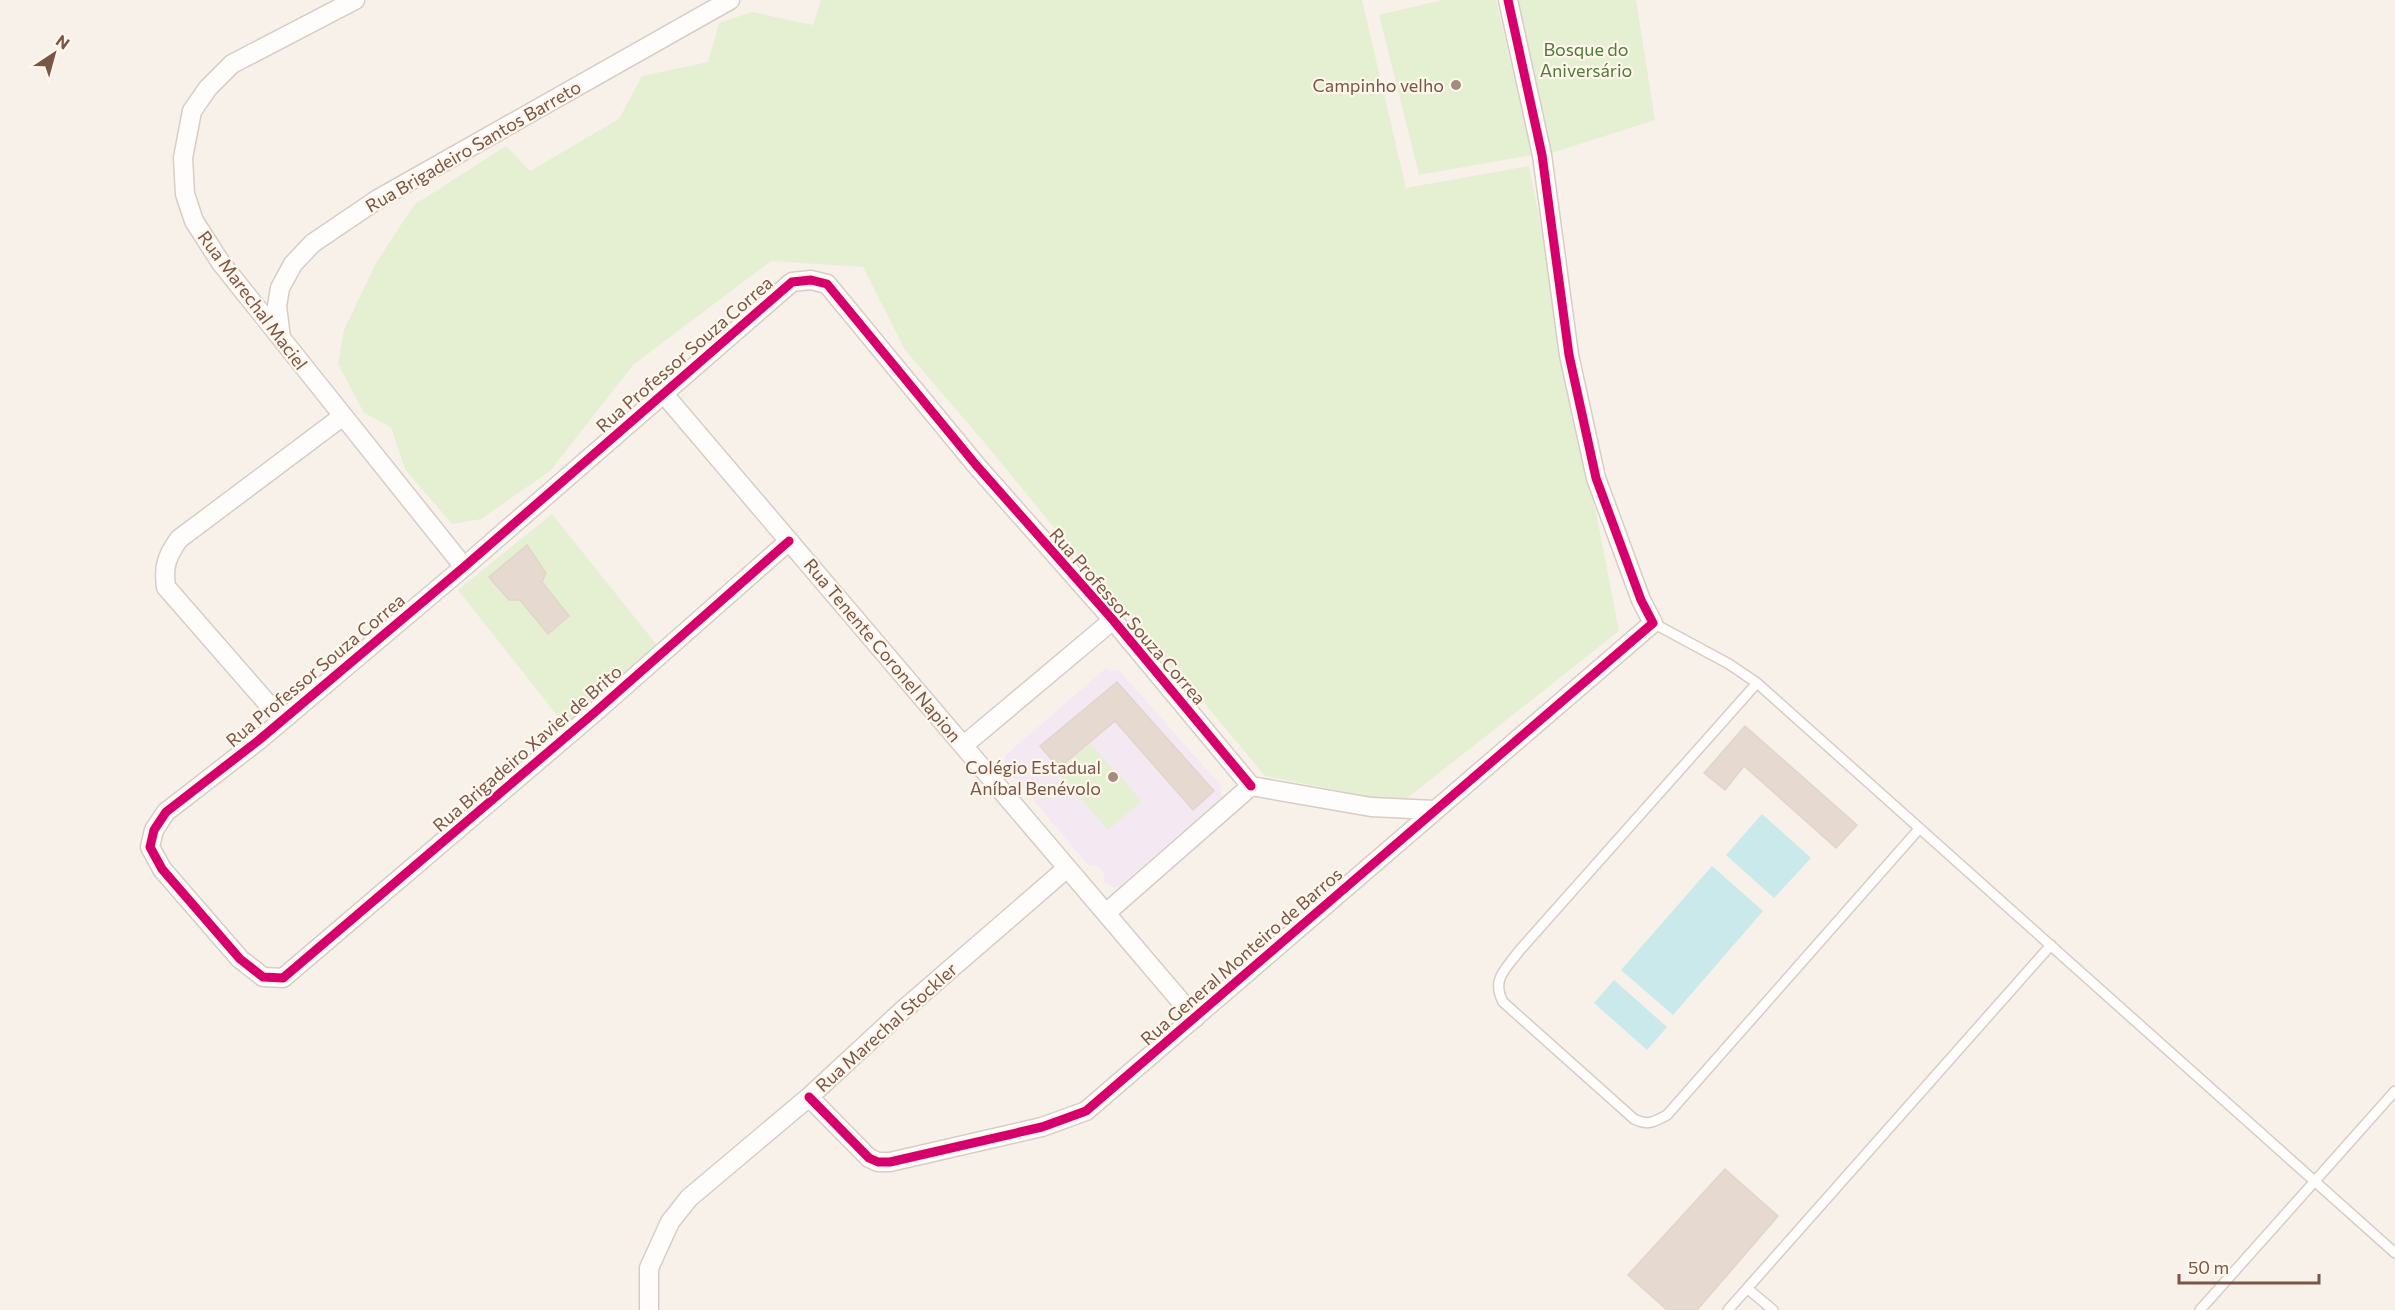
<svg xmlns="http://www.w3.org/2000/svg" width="2395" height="1310" font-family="Commissioner,sans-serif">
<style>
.education{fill:#f4e8f3}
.green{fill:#e5efd2}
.water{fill:#c9e9ea}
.building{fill:#e5d9d0;stroke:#e2d4cb;stroke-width:1.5}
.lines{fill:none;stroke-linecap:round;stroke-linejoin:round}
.service-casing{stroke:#d7cdc6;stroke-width:12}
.minor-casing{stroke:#d7cdc6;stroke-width:21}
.service{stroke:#fefdfc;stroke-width:9}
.minor{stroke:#fefdfc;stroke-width:18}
.cycleway-casing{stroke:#fff6ec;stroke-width:13}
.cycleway{stroke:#d6006c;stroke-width:9}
.poi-dot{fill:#a68c7f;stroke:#fff6ec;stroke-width:2}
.labels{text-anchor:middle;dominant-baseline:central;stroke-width:4.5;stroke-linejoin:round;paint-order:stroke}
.park-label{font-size:18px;fill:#517a3b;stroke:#fff6ec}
.poi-label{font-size:18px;fill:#7a5646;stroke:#fff6ec;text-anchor:end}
.street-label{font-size:18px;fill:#7a5646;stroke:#fff6ec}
</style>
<rect width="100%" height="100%" fill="#f8f1e9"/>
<path class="education" d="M 1106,668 L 1111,671 L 1119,670 L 1222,787 L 1220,792 L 1222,797 L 1118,887 L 1114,888 L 1104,882 L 1104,873 L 1098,866 L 1089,866 L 1003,764 L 1006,755 Z"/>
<path class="green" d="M 821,0 L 1362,0 L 1406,188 L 1529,166 L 1619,631 L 1401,803 L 1265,776 L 1206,705 L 1151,646 L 984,442 L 905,350 L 863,267 L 771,261 L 633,365 L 550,471 L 481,519 L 452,524 L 405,469 L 391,427 L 364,413 L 338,364 L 344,330 L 376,263 L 414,205 L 506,146 L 530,171 L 619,119 L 642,76 L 708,62 L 719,23 L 752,12 L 813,25 Z
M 1442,0 L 1496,0 L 1532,155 L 1419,175 L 1379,15 Z
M 1514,0 L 1636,0 L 1655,120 L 1545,155 Z
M 552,514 L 660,649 L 567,728 L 458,590 Z
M 1090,743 L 1142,801 L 1108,830 L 1057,772 Z"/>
<path class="water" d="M 1762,814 L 1811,858 L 1774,898 L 1726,855 Z
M 1712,866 L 1763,911 L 1673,1015 L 1621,970 Z
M 1614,980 L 1667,1027 L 1647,1050 L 1594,1003 Z"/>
<path class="building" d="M 527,545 L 546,573 L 542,582 L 569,616 L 548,634 L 520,600 L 509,600 L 489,577 Z
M 1117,682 L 1214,791 L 1193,810 L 1115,721 L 1059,768 L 1040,746 Z
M 1745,726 L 1857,825 L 1836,848 L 1744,766 L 1725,790 L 1704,773 Z
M 1725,1169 L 1778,1216 L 1697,1310 L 1667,1310 L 1628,1275 Z"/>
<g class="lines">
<g class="service-casing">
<path id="service" d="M 1653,623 L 1729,664 L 1757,683 L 2395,1253
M 1757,683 L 1519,951 C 1506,969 1491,979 1503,1002 L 1634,1119 C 1648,1126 1654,1122 1667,1115 L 1919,829
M 1748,1289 L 1773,1310
M 1728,1310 L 2051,945
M 2200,1310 L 2395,1091"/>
</g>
<g class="minor-casing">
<path id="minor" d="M 355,0 L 232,64 L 208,88 L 192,111 L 183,158 L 185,194 L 194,221 L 221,263 L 464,567
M 281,338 L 277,306 L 280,288 L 293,264 L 313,243 L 378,199 L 730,0
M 663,393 L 1195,1018
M 789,541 L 594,713 L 283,978 L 263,977 L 240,959 L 162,869 L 150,847 L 154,830 L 166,812 L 259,740 L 464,567 L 792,282 L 811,280 L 827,284 L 976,465 L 1113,620 L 1251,786
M 282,720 L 166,587 C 163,566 167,556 179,539 L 343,416
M 964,745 L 1113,620
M 1106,913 L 1251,786 L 1371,807 L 1434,810
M 809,1097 L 869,1158 L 878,1162 L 890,1162 L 1042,1127 L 1086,1111 L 1653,623 L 1641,600 L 1596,478 L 1569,355 L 1542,155 L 1508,0
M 649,1310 L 649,1268 L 670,1222 L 689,1198 L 809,1097 L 903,1010 L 1066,869"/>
</g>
<use href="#service" class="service"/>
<use href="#minor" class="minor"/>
<g class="cycleway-casing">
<path id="cycleway" d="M 789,541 L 594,713 L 283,978 L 263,977 L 240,959 L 162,869 L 150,847 L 154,830 L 166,812 L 259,740 L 464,567 L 792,282 L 811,280 L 827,284 L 976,465 L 1113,620 L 1251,786
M 809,1097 L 869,1158 L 878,1162 L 890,1162 L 1042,1127 L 1086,1111 L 1653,623 L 1641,600 L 1596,478 L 1569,355 L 1542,155 L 1508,0"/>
</g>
<use href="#cycleway" class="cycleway"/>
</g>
<g class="poi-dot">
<circle cx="1456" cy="85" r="6"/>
<circle cx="1113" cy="777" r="6"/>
</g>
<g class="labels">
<g class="park-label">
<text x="1586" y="49">Bosque do<tspan x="1586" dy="21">Aniversário</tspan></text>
</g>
<g class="poi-label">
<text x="1444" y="85">Campinho velho</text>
<text x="1101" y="767">Colégio Estadual<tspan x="1101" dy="21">Aníbal Benévolo</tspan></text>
</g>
<g class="street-label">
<text transform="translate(473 146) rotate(-30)">Rua Brigadeiro Santos Barreto</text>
<text transform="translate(253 300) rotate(53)">Rua Marechal Maciel</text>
<text transform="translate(684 354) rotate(-41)">Rua Professor Souza Correa</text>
<text transform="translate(1128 616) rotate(49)">Rua Professor Souza Correa</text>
<text transform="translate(883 650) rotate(50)">Rua Tenente Coronel Napion</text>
<text transform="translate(315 670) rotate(-40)">Rua Professor Souza Correa</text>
<text transform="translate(527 748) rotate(-41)">Rua Brigadeiro Xavier de Brito</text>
<text transform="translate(1241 956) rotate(-41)">Rua General Monteiro de Barros</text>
<text transform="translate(886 1027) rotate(-42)">Rua Marechal Stockler</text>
</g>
</g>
<g transform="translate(54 54) rotate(36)" stroke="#fff6ec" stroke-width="4.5" paint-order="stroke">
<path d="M0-4.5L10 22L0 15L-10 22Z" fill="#7a5646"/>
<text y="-9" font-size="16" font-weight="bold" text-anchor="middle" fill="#7a5646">N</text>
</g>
<path d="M2179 1274v9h140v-9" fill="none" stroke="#7a5646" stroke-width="3"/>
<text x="2188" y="1274" font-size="18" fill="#7a5646" stroke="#fff6ec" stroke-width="4.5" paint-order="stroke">50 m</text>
</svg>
